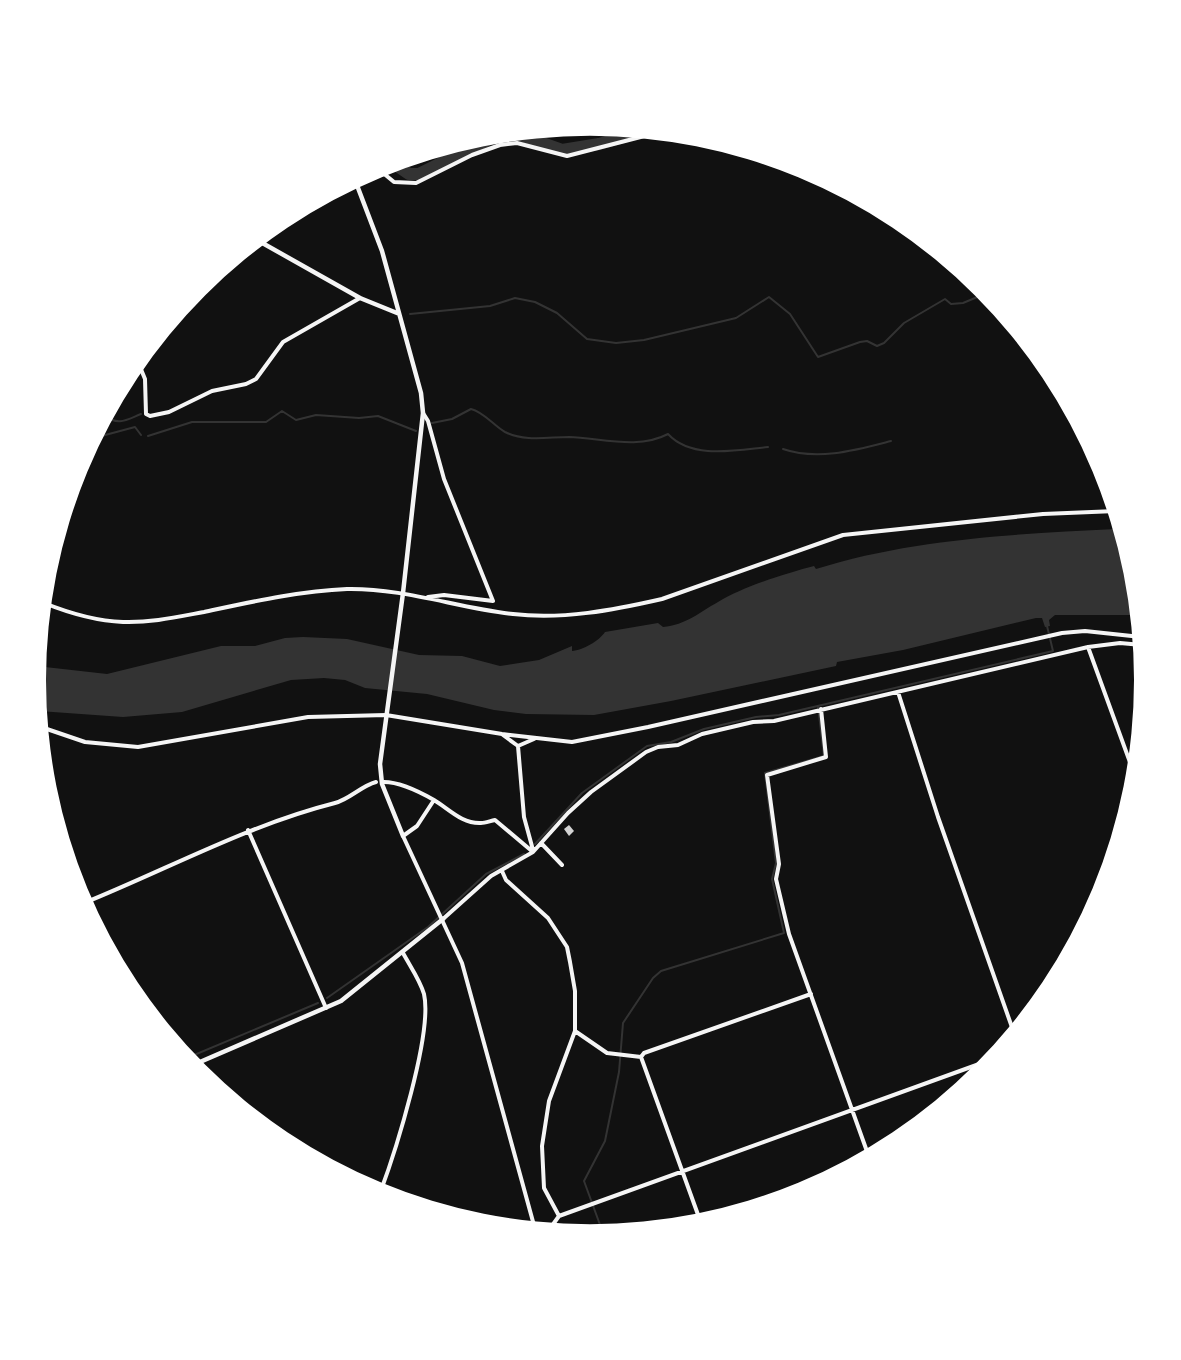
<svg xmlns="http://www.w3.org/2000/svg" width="1181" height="1360" font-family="'IBM Plex Sans',sans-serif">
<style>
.water{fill:#333}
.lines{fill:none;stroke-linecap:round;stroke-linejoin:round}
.stream{stroke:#333;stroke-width:2}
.river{stroke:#333;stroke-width:12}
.building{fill:#d3d3d3}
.minor{stroke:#f5f5f5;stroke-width:4}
.tertiary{stroke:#f5f5f5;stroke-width:4.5}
</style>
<rect width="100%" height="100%" fill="#111"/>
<path class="water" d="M 1116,529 L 1122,530 L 1134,572 L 1139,615 L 1055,615 L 1049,620 L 1050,626 L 1045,627 L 1042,618 L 1036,618 L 903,650 L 837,662 L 836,666 L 671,701 L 594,715 L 526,714 L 494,710 L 427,694 L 365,688 L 345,680 L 324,678 L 291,680 L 182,712 L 123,717 L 39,711 L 36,680 L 38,662 L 45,667 L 107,674 L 221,646 L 255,646 L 285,638 L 303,637 L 347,639 L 419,655 L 462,656 L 500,666 L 539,660 L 572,646 L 572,651 C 583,650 599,641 605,632 L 658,623 L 663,627 C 686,625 700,612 718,602 C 742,587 787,573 814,566 L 816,569 C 911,539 1015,534 1116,529 Z"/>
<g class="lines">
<path class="stream" d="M 410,314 L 490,306 L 515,298 L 535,302 L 557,313 L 587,339 L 616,343 L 644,340 L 736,318 L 769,297 L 790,314 L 818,357 L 860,342 L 867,341 L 877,346 L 884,343 L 904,323 L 945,299 L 951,304 L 963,303 L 987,293
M 106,415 C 117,427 128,419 141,414
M 432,423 L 452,419 L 471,409 C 484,412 494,426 505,432 C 525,442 548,437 569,437 C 601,438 638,450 668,434 C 692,460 737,450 768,447
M 148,436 L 192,422 L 266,422 L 282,411 L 296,420 L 316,415 L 359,418 L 378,416 L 416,431
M 94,438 L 135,427 L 141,435
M 783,449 C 818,461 856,450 891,441
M 535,844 L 582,793 L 647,746 L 671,742 L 704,729 L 756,717 L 779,715 L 1053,651 L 1047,626
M 327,998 L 428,927 L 486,874 L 524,854
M 187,1058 L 318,1003
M 603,1233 L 584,1181 L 605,1141 L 619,1072 L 623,1023 L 653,978 L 661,971 L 784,933 L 772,879 L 776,863 L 765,773 L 824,756 L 818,706"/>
<path class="river" d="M 514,133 L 562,150 L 599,144 L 645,131
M 393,163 L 409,174 L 419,174 L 496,136 L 506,134"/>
</g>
<path class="building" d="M 569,825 L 574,831 L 569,836 L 564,829 Z"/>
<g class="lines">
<path class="minor" d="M 377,168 L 394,182 L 416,183 L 472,155 L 500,145 L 517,143 L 567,156 L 660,132
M 138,362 L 145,379 L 146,414 L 150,416 L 169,412 L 212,391 L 246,384 L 256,379 L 283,342 L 360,298
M 423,413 L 428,421 L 444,479 L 493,601 L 444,595 L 428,597
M 44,603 C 69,613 95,621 123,622 C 150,623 177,617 204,612 C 251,602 299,591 347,589 C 404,588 458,608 513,614 C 562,620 614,610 662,599 L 843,535 L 1043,514 L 1116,511
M 1088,647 L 1135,776
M 898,692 L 938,817 L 1014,1033
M 821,709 L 826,757 L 767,775 L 779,864 L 776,879 L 789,934 L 869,1157
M 41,727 L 85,742 L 138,747 L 308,717 L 386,715 L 502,734 L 572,742 L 648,727 L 1062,633 L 1085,631 L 1141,637
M 503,735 L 518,746 L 524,817 L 533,850
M 518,746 L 534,739
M 384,782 C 400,782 420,792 434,800 C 449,809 462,824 481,823 C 485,823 490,821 495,820 L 533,852
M 434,800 L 417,826 L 403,836 L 462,963 L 535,1229
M 248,830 L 326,1008
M 541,843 L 562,865
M 502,871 L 506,880 L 548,918 L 567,947 L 570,962 L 575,991 L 575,1031 L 549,1101 L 542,1146 L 544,1188 L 559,1216
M 84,903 C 168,869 248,825 335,803 C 350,799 361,786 376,782
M 443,919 L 491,876 L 533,852 L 568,813 L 591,792 L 646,752 L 658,747 L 678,745 L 702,734 L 753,722 L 774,721 L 1088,647 L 1120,643 L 1142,645
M 575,1031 L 607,1053 L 641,1057 L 701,1223
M 641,1057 L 644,1053 L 811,994
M 382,1189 L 392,1197
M 380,1193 C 395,1153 433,1033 424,994 C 420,980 410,966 403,953
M 549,1230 L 559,1216 L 993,1059"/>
<path class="tertiary" d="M 355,180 L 382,251 L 421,393 L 423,413 L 403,593 L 380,764 L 382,784 L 403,836
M 257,240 L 360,298 L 397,313
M 193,1065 L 341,1001 L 443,919"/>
</g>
<path d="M0 0H1181V1360H0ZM46 680a544 544 0 1 1 1088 0a544 544 0 1 1-1088 0Z" fill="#fff" fill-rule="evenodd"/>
</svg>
